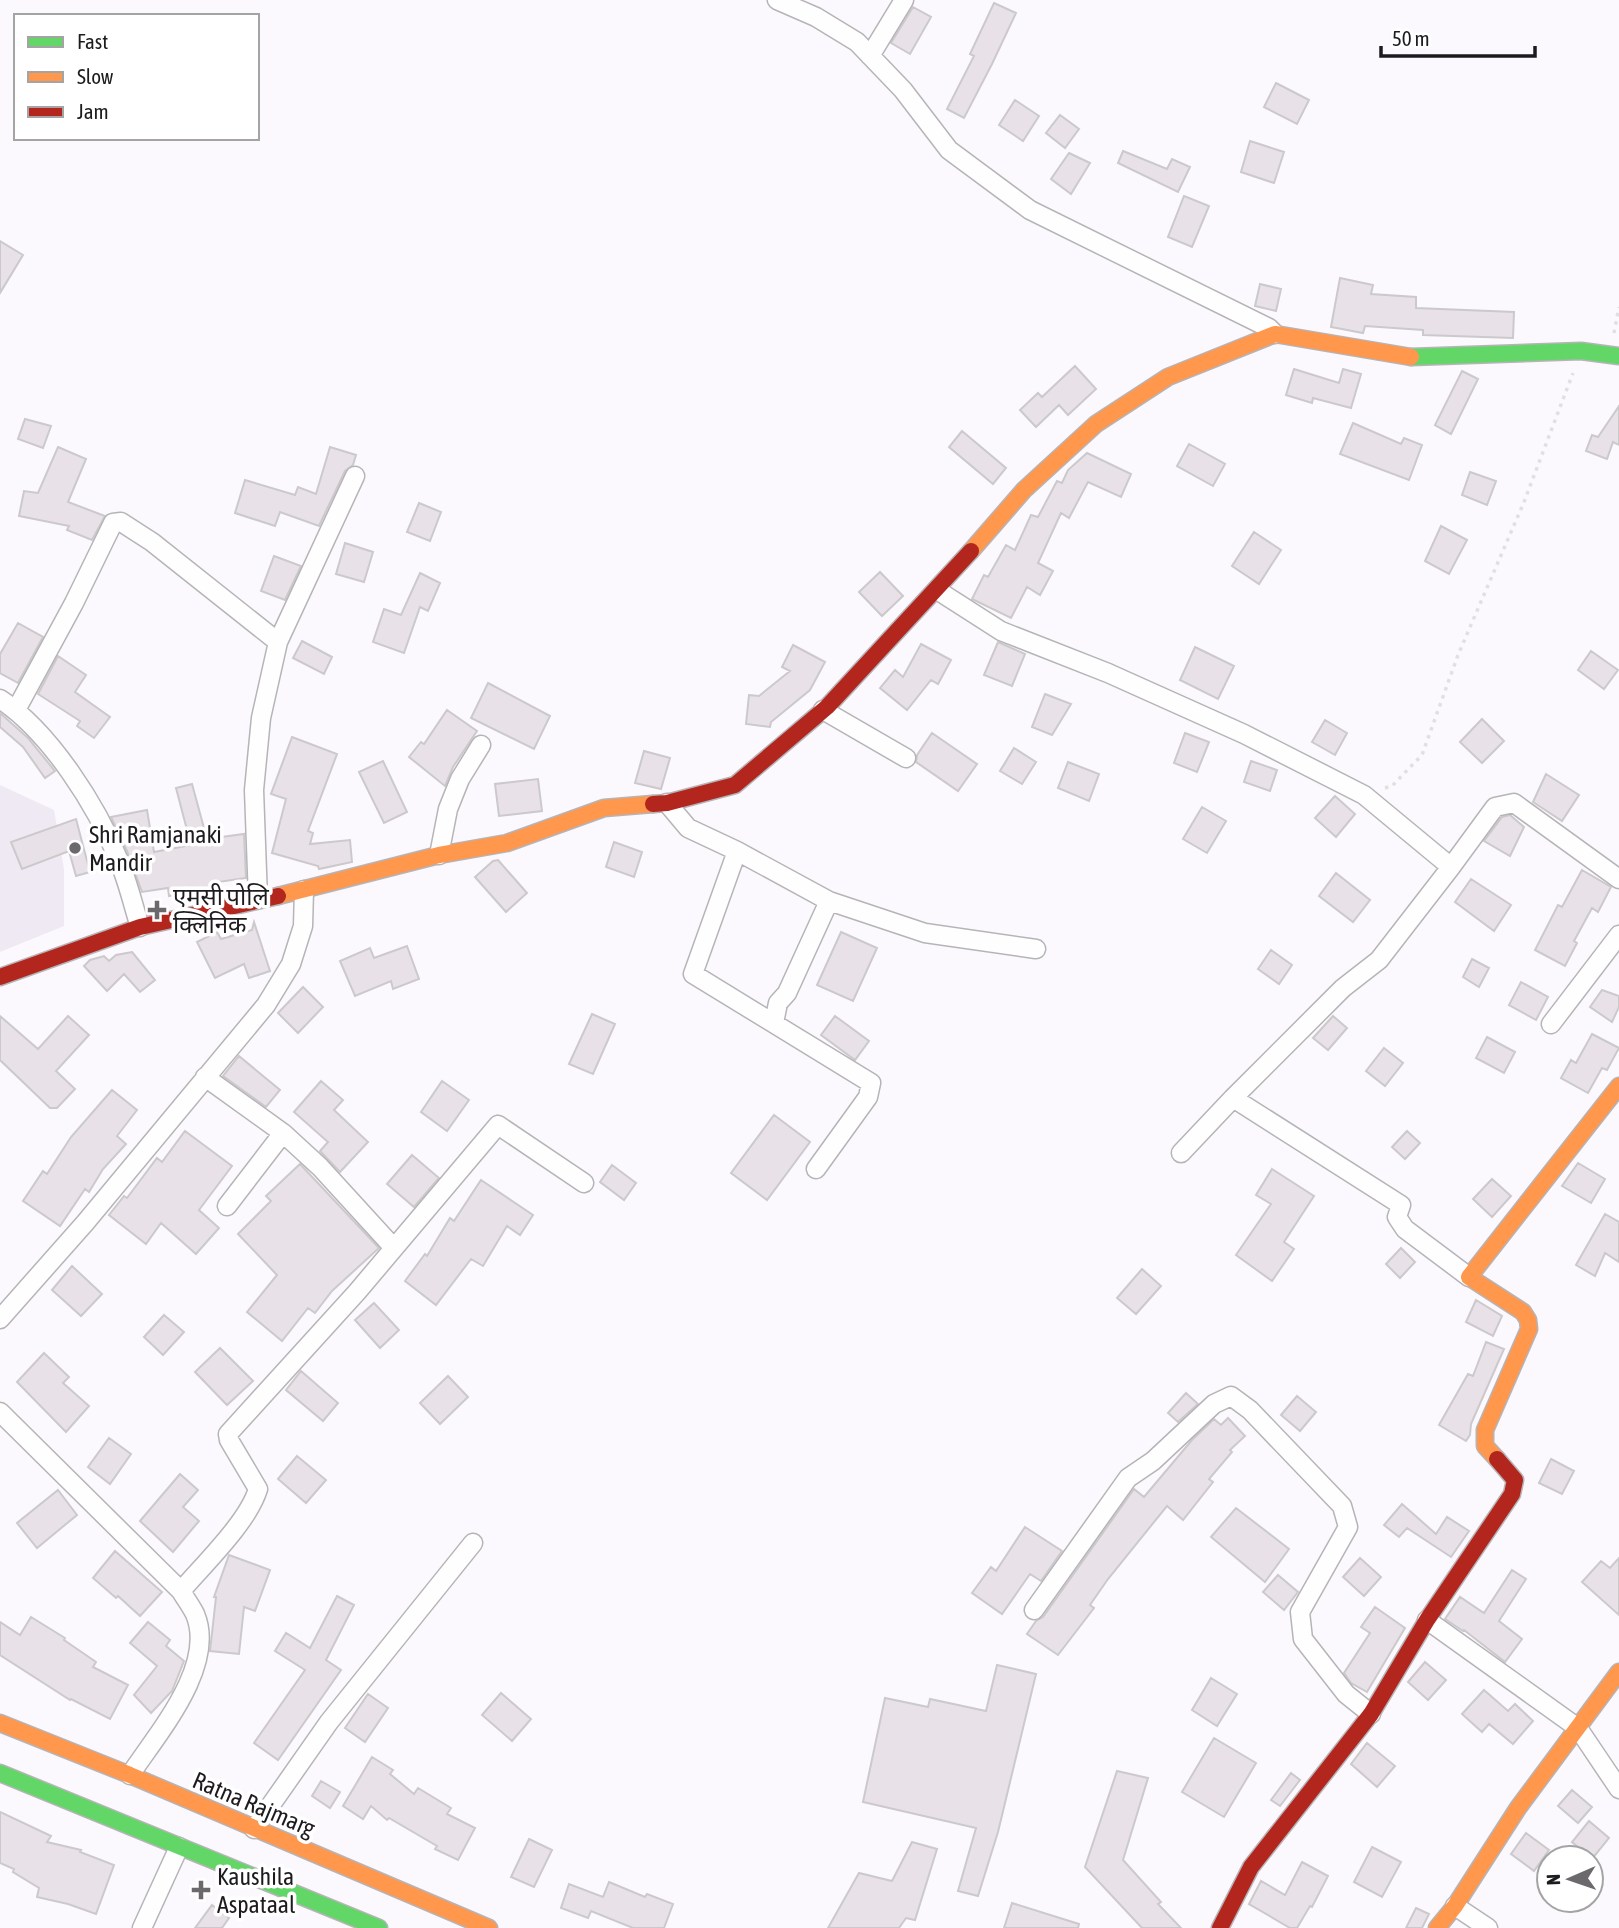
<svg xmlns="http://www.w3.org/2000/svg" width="1619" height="1928" font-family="'Asap Condensed','Noto Sans Devanagari',sans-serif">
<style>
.built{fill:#efe9f3}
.building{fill:#e9e1e8;stroke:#cbc9cc;stroke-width:2}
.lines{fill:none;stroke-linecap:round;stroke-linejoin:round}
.street-casing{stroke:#b6b4b7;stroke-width:21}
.fast-casing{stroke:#b6b4b7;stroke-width:19}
.slow-casing{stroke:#b6b4b7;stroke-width:19}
.jam-casing{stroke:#b6b4b7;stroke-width:19}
.path{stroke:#e0e0e1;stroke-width:3.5;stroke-dasharray:3.5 5;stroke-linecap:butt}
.street{stroke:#fefeff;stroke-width:18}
.fast{stroke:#63d668;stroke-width:16}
.slow{stroke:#ff974d;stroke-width:16}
.jam{stroke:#b3261e;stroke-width:16}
.poi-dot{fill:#6b696c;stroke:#fff;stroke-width:2.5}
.labels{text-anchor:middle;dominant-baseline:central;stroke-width:7;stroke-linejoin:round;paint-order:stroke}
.poi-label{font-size:24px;fill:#1d1b1e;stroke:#fff;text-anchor:start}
.street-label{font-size:24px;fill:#1d1b1e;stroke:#fff}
</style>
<rect width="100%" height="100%" fill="#fbf9fd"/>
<path class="built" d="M 0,785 L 54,810 L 64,869 L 64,926 L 0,952 Z"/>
<path class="building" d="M 994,3 L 1016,13 L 992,64 L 964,118 L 947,109 L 974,56 L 970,54 Z
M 913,7 L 931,17 L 910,54 L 891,43 Z
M 1276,83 L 1309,100 L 1297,124 L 1264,107 Z
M 1015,100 L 1039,116 L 1023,141 L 999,125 Z
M 1060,115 L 1079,129 L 1065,148 L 1046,133 Z
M 1250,141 L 1284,152 L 1274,183 L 1241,172 Z
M 1123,151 L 1167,169 L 1172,159 L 1190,167 L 1178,192 L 1118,163 Z
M 1069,153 L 1090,163 L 1071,194 L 1051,179 Z
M 1184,196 L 1209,206 L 1192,247 L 1168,237 Z
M 0,241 L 23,255 L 0,293 Z
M 1340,278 L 1373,285 L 1371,294 L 1416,297 L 1416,308 L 1514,312 L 1513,338 L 1423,335 L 1423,330 L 1365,326 L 1363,333 L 1331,327 Z
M 1260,284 L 1281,289 L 1276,311 L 1255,306 Z
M 1075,366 L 1096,389 L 1068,415 L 1059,405 L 1036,427 L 1020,410 L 1038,393 L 1042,397 Z
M 1294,369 L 1339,383 L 1343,369 L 1361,374 L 1351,408 L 1313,398 L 1312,403 L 1286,395 Z
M 1462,371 L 1478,379 L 1451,434 L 1435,425 Z
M 1619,406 L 1619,445 L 1613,442 L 1607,459 L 1586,451 L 1592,435 L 1598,437 Z
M 25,419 L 51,426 L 43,448 L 18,439 Z
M 1353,423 L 1401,444 L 1404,438 L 1422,445 L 1409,480 L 1340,454 Z
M 962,431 L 1006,468 L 993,484 L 949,447 Z
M 1189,444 L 1225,464 L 1213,486 L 1177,466 Z
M 58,447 L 86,459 L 68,502 L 105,516 L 92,540 L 67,530 L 69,526 L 19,516 L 24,491 L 38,493 Z
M 330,447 L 356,455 L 353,465 L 345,471 L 319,526 L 280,512 L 275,526 L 235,513 L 245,480 L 295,495 L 298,487 L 316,494 Z
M 1087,453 L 1131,474 L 1121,497 L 1088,482 L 1069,518 L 1061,513 L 1038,563 L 1053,571 L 1040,595 L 1027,587 L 1011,618 L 972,599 L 984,575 L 988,577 L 1006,545 L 1015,550 L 1031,515 L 1038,517 L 1057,481 L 1062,483 L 1068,470 Z
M 1470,472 L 1496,481 L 1487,505 L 1462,495 Z
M 419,503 L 441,512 L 430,541 L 407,532 Z
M 1441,526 L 1467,540 L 1449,574 L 1425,561 Z
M 1254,532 L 1281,550 L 1259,584 L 1232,566 Z
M 345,543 L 373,552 L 364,582 L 336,574 Z
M 274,556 L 301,566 L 285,600 L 261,591 Z
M 880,572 L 903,596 L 882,616 L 859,592 Z
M 420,573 L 440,583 L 428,611 L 420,607 L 404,653 L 373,642 L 384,609 L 401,615 Z
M 18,623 L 43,637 L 18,683 L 0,673 L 0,654 Z
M 302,641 L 332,657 L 324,674 L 293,658 Z
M 998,642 L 1025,654 L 1012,686 L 984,675 Z
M 921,644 L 951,660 L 938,684 L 931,680 L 907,710 L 880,688 L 895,670 L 903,677 Z
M 793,645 L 825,662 L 810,690 L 771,722 L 770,727 L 746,724 L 749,695 L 759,696 L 790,671 L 782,667 Z
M 1195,647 L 1234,666 L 1218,699 L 1180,680 Z
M 1591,651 L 1618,670 L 1604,689 L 1578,670 Z
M 58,656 L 86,675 L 75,692 L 110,717 L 94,738 L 77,726 L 80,721 L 38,694 Z
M 488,683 L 550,716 L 534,749 L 471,718 Z
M 1045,694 L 1071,704 L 1052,735 L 1032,727 Z
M 447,710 L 477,731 L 453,767 L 445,786 L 409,757 L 421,742 L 424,744 Z
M 0,713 L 28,738 L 55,771 L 45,778 L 23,747 L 0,727 Z
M 1482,719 L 1504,741 L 1482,763 L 1460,742 Z
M 1325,720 L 1347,733 L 1335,755 L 1312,742 Z
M 932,733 L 977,764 L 958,791 L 916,762 L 917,755 Z
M 1185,733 L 1209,742 L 1197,772 L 1174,763 Z
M 292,737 L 337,754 L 308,831 L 313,833 L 310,844 L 350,840 L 352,862 L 319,869 L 318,866 L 272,853 L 286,799 L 271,794 Z
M 1014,748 L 1036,762 L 1022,784 L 1000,771 Z
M 644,751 L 670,758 L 661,789 L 635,783 Z
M 383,761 L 407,812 L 384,823 L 359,772 Z
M 1251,761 L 1277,770 L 1270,791 L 1244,782 Z
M 1068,762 L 1099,774 L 1089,801 L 1058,788 Z
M 1546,774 L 1579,795 L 1562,821 L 1533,802 Z
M 538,779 L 542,811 L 499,816 L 495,784 Z
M 192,784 L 207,839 L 244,834 L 246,878 L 218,882 L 219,887 L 169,896 L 168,888 L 142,892 L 127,851 L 111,817 L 147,810 L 154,852 L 191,845 L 176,788 Z
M 1335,796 L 1355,814 L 1336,837 L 1315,818 Z
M 1202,807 L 1226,821 L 1207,853 L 1183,839 Z
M 1510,815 L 1524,827 L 1510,856 L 1484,841 L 1502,817 Z
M 76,819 L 90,872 L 76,876 L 69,851 L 22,869 L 11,842 Z
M 614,842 L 642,852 L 634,877 L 606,867 Z
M 498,860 L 527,893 L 506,912 L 475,877 L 493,861 Z
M 1582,870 L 1611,887 L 1598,912 L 1592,908 L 1574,941 L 1577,943 L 1565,966 L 1535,950 L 1558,905 L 1562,907 Z
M 1336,873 L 1370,900 L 1353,922 L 1319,896 Z
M 1471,879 L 1511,905 L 1494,931 L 1455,902 Z
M 254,922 L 270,971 L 249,978 L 244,964 L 215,978 L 197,942 L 217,932 L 221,939 L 252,930 Z
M 841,932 L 877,948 L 853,1001 L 817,985 Z
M 407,946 L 419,979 L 393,989 L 391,981 L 355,996 L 340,961 L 370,948 L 374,958 Z
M 1271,950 L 1292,965 L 1279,984 L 1258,969 Z
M 132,952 L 155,980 L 140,992 L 124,974 L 107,991 L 84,966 L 90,960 L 104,956 L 109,961 L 116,955 Z
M 1472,959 L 1489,968 L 1479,987 L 1463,977 Z
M 1521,982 L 1548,997 L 1536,1020 L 1509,1005 Z
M 303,987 L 323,1007 L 298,1033 L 278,1013 Z
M 1602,990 L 1619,996 L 1619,1007 L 1612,1022 L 1590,1007 Z
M 592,1014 L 615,1024 L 593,1074 L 569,1064 Z
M 0,1016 L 38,1049 L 68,1016 L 89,1035 L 56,1071 L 75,1089 L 57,1108 L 50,1108 L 0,1060 Z
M 835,1016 L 869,1041 L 855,1060 L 821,1035 Z
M 1333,1016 L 1347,1028 L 1328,1050 L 1313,1038 Z
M 1592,1034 L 1619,1048 L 1607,1070 L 1602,1068 L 1588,1093 L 1561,1078 L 1571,1060 L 1576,1063 Z
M 1487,1037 L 1515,1052 L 1504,1073 L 1476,1058 Z
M 1384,1048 L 1403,1063 L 1385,1086 L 1366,1071 Z
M 239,1056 L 280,1090 L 266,1107 L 223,1076 Z
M 321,1081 L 343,1100 L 334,1110 L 368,1142 L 340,1172 L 320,1151 L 328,1142 L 294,1112 Z
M 442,1081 L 469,1100 L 447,1131 L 421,1112 Z
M 112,1090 L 137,1110 L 117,1136 L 126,1144 L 103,1169 L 89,1192 L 85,1189 L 60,1226 L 23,1201 L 43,1171 L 47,1174 L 71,1137 Z
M 774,1115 L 810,1142 L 767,1200 L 731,1173 Z
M 185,1131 L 232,1166 L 199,1210 L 219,1228 L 196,1254 L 161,1223 L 146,1244 L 109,1215 L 124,1196 L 127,1198 L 157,1158 L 162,1162 Z
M 1407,1131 L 1420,1143 L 1405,1159 L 1392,1147 Z
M 412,1155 L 439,1178 L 414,1207 L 387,1184 Z
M 1578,1163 L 1605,1179 L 1591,1203 L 1562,1186 Z
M 300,1164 L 379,1248 L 332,1291 L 315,1313 L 308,1308 L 282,1341 L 247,1312 L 277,1275 L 238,1234 L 271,1201 L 266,1196 Z
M 612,1165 L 636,1183 L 624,1200 L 600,1182 Z
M 1272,1169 L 1314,1196 L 1284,1242 L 1294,1249 L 1272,1281 L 1236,1255 L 1271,1204 L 1256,1195 Z
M 1492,1179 L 1511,1196 L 1492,1217 L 1473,1199 Z
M 481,1180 L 533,1215 L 520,1235 L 507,1226 L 483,1266 L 471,1259 L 436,1305 L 405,1281 L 425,1254 L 427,1256 L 450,1218 L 454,1221 Z
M 1605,1214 L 1619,1222 L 1619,1262 L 1605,1253 L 1595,1276 L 1576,1265 Z
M 1401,1248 L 1415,1262 L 1400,1278 L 1386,1264 Z
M 72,1266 L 102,1294 L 81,1316 L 52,1290 Z
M 1142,1269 L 1161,1286 L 1136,1314 L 1117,1298 Z
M 1476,1300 L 1502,1316 L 1493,1336 L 1466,1322 Z
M 374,1303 L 399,1330 L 380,1348 L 355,1320 Z
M 164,1315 L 184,1332 L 163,1355 L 144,1337 Z
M 1486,1342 L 1504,1349 L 1471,1424 L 1470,1435 L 1466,1441 L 1439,1425 L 1468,1374 L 1473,1376 Z
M 220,1348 L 253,1381 L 227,1405 L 195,1372 Z
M 44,1353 L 69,1377 L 63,1383 L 89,1406 L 66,1432 L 17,1382 Z
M 301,1371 L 338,1403 L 323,1421 L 286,1390 Z
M 448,1376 L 468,1397 L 440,1424 L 420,1403 Z
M 1186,1393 L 1198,1404 L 1178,1422 L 1168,1413 Z
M 1297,1396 L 1316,1412 L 1300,1431 L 1281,1415 Z
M 1228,1418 L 1245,1436 L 1230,1450 L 1232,1452 L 1209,1479 L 1213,1482 L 1183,1520 L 1167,1506 L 1108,1579 L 1090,1605 L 1094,1608 L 1058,1655 L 1027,1634 L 1036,1621 L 1043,1617 L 1134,1489 L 1144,1497 L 1192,1440 L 1214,1419 L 1221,1425 Z
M 109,1438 L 131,1454 L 110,1484 L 88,1467 Z
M 297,1456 L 326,1480 L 306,1503 L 278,1479 Z
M 1551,1459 L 1574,1471 L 1562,1494 L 1539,1483 Z
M 180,1474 L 198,1490 L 183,1507 L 199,1521 L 173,1552 L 140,1521 Z
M 58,1490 L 77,1515 L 37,1548 L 17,1523 Z
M 1402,1504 L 1436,1534 L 1447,1517 L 1469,1531 L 1451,1557 L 1407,1528 L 1399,1537 L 1384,1525 Z
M 1236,1508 L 1289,1549 L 1265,1582 L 1211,1537 Z
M 1025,1527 L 1062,1551 L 1041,1581 L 1030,1574 L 1002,1614 L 972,1593 L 991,1567 L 996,1571 Z
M 115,1551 L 162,1592 L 140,1616 L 118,1596 L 116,1598 L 93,1578 Z
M 229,1555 L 270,1570 L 255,1611 L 244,1607 L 239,1654 L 210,1651 L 216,1597 L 214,1597 Z
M 1360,1558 L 1381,1577 L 1364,1596 L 1343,1577 Z
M 1619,1558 L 1619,1615 L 1582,1582 L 1601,1561 L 1610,1568 Z
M 1512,1570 L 1526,1579 L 1499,1621 L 1522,1639 L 1505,1662 L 1464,1630 L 1463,1631 L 1445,1619 L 1460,1597 L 1484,1613 Z
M 1278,1575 L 1298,1592 L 1284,1610 L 1263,1592 Z
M 337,1596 L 354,1605 L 326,1660 L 341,1670 L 278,1760 L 254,1743 L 305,1670 L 275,1651 L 286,1633 L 310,1648 Z
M 1375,1607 L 1405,1628 L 1367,1692 L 1351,1683 L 1344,1673 L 1370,1633 L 1361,1627 Z
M 31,1617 L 65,1638 L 64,1640 L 96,1662 L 93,1667 L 128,1685 L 110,1719 L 71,1699 L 70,1700 L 0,1655 L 0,1622 L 20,1635 Z
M 148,1622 L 170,1640 L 166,1646 L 184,1661 L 172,1691 L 151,1713 L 134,1695 L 157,1666 L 130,1643 Z
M 1425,1662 L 1446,1680 L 1428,1700 L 1408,1682 Z
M 997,1665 L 1036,1674 L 998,1832 L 978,1896 L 958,1891 L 976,1828 L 863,1802 L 885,1698 L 928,1707 L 930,1699 L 986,1711 Z
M 1211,1678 L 1237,1694 L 1217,1726 L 1192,1710 Z
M 1484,1690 L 1508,1711 L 1515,1704 L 1533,1721 L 1513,1744 L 1489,1724 L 1482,1732 L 1462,1714 Z
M 501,1693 L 531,1719 L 512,1741 L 482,1715 Z
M 368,1694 L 388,1708 L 365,1742 L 345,1728 Z
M 1214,1738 L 1256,1763 L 1224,1817 L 1182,1792 Z
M 1367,1743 L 1395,1766 L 1377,1787 L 1351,1764 Z
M 372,1757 L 393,1770 L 390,1774 L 414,1794 L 418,1788 L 451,1808 L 447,1814 L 475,1828 L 458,1860 L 435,1849 L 437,1846 L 389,1818 L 387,1820 L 371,1806 L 363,1819 L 343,1806 Z
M 1117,1771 L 1148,1778 L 1123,1860 L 1161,1902 L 1158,1904 L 1181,1928 L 1142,1928 L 1085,1867 Z
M 1291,1773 L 1300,1780 L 1280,1806 L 1271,1800 Z
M 321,1781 L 340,1792 L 330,1808 L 312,1796 Z
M 1572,1790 L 1592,1807 L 1578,1823 L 1558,1806 Z
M 0,1812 L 51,1836 L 47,1842 L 81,1850 L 80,1852 L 114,1865 L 96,1914 L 68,1904 L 37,1897 L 39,1888 L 13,1872 L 14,1869 L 0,1863 Z
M 1589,1821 L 1609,1838 L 1592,1859 L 1572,1842 Z
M 1526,1833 L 1549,1850 L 1534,1871 L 1511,1854 Z
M 529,1839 L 552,1850 L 534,1887 L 511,1877 Z
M 912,1842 L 937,1849 L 915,1920 L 906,1918 L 899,1928 L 828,1928 L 859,1873 L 892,1881 Z
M 1372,1847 L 1401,1862 L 1382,1897 L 1354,1882 Z
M 1302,1862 L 1328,1876 L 1312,1907 L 1310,1906 L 1297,1928 L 1290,1928 L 1249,1904 L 1261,1881 L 1285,1895 Z
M 609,1882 L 645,1897 L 647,1894 L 673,1904 L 664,1928 L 633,1928 L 591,1911 L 588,1918 L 561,1908 L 569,1884 L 603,1897 Z
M 1012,1903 L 1079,1924 L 1078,1928 L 1004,1928 Z
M 212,1905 L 229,1918 L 222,1928 L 195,1928 Z
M 1416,1908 L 1429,1914 L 1422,1928 L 1406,1928 Z"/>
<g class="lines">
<g class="street-casing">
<path id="street" d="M 777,0 L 816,17 L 857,42 L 903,90 L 949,150 L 1030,210 L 1269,328 L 1275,334
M 870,56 L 904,0
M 937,590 L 1001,631 L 1108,673 L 1244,734 L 1364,795 L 1451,867 L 1495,807 L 1514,803 L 1619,879
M 0,699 C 50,732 97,806 119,861 C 128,882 133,905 140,927
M 16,710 L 74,603 L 113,523 L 121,522 L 152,542 L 278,642
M 823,710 L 906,758
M 667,803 L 688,828 L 737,851 L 829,901 L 925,933 L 1036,949
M 737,851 L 693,974 L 871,1083 L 868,1097 L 816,1169
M 439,855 L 448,809 L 460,779 L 481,745
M 258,899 L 254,790 L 261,718 L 278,642 L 355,476
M 774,1023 L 778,1003 L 787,993 L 829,901
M 1551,1024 L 1619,935
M 205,1077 L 283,1133 L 320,1167 L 394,1248
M 1233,1098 L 1343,988 L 1379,960 L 1451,867
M 1181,1153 L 1233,1098 L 1401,1205 L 1397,1217 L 1405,1229 L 1469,1277
M 227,1206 L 283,1133
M 0,1319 L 85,1223 L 266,1005 L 291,964 L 303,926 L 304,890
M 0,1412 L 181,1591 C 204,1564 248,1522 258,1489 L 229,1440 L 228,1434 L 357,1292 L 498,1125 L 584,1183
M 1034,1610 L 1128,1478 L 1153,1461 L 1214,1404 L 1231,1396 L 1250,1410 L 1342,1506 L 1348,1527 L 1300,1612 L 1303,1639 L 1346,1694 L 1371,1714
M 1427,1620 L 1578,1728 L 1619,1789
M 130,1775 C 157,1734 217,1666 195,1614 C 191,1606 185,1598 181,1591
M 254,1829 L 329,1722 L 473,1543
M 1455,1906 L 1488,1928
M 142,1928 L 179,1847"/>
</g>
<g class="fast-casing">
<path id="fast" d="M 1411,357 L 1581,351 L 1619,356
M 0,1773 L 379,1928"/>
</g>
<g class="slow-casing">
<path id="slow" d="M 971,551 L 1024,490 L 1096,424 L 1168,377 L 1275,334 L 1411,357
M 278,896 L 439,855 L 507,843 L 604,808 L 653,804
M 1497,1459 L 1485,1446 L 1485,1430 L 1529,1329 L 1528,1320 L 1523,1312 L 1469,1277 L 1619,1086
M 0,1723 L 130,1775 L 489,1928
M 1437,1928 L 1455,1906 L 1518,1808 L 1619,1672"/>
</g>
<g class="jam-casing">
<path id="jam" d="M 653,804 L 667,803 L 735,785 L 827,707 L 971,551
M 0,977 L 140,927 L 278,896
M 1220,1928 L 1251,1867 L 1371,1714 L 1427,1620 L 1512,1494 L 1515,1480 L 1497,1459"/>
</g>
<path class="path" d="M 1614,333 L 1619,307
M 1385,788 L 1392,786 L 1422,755 L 1458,655 L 1524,502 L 1573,373"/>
<use href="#street" class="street"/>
<use href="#fast" class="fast"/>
<use href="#slow" class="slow"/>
<use href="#jam" class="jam"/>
</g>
<g class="poi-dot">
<circle cx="75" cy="848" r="7"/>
<path d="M153.5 899.5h7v7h7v7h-7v7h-7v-7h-7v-7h7z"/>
<path d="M197.5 1879.5h7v7h7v7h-7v7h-7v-7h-7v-7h7z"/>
</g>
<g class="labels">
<g class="poi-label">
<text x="89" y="834">Shri Ramjanaki<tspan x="89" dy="28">Mandir</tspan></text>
<text x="173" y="896">एमसी पोलि<tspan x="173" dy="28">क्लिनिक</tspan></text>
<text x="217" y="1876">Kaushila<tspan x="217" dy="28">Aspataal</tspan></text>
</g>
<g class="street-label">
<text transform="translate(254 1804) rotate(23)">Ratna Rajmarg</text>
</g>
</g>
<rect x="14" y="14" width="245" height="126" fill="#ffffff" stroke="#a5a4a5" stroke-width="2"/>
<rect x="28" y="37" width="35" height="10" fill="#63d668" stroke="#a5a4a5" stroke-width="2"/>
<text x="77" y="49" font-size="21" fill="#1d1b1e">Fast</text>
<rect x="28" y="72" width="35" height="10" fill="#ff974d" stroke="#a5a4a5" stroke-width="2"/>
<text x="77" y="84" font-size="21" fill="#1d1b1e">Slow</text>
<rect x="28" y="107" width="35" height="10" fill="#b3261e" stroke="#a5a4a5" stroke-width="2"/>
<text x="77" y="119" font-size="21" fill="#1d1b1e">Jam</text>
<g transform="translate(1570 1879) rotate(268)"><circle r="33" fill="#ffffff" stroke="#a5a4a5" stroke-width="2"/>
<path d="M0-5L12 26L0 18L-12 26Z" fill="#6b696c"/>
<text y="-10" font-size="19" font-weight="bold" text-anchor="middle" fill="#1d1b1e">N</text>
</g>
<path d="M1381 46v10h154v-10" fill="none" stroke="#1d1b1e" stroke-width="3.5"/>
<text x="1392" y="46" font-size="21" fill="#1d1b1e" stroke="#ffffff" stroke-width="5" paint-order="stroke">50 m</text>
</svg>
